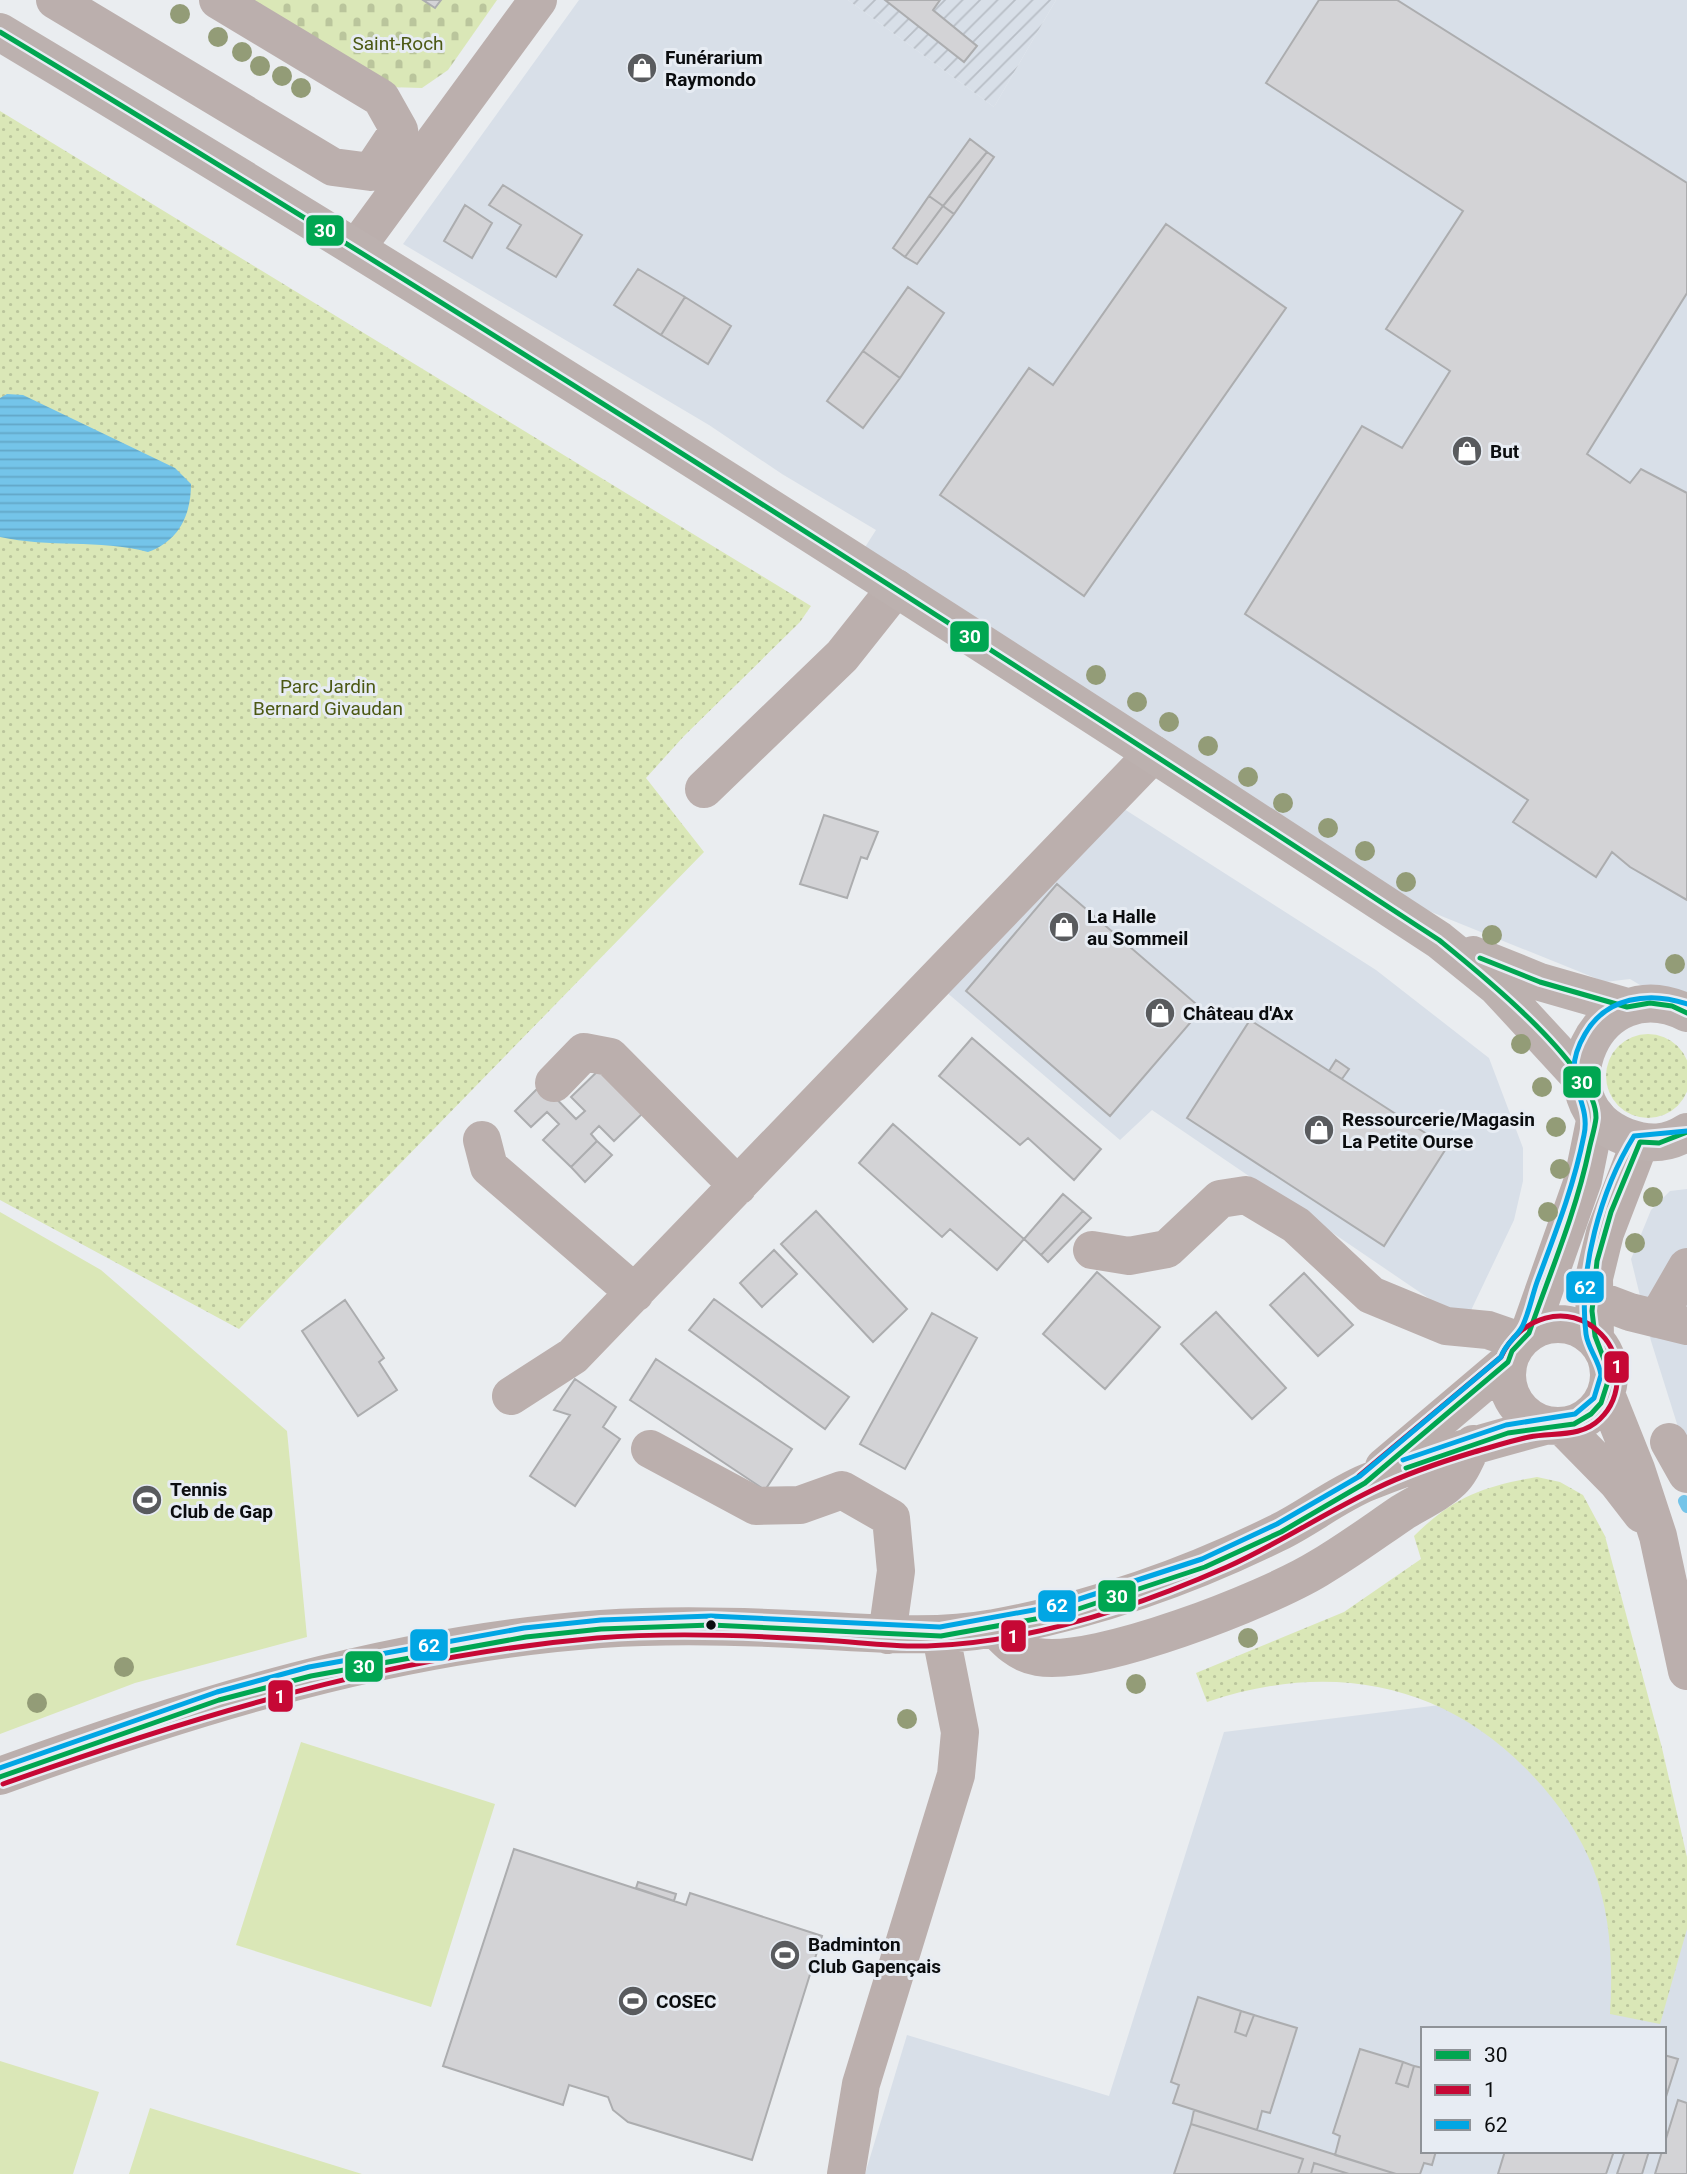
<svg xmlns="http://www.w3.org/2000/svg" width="1687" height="2174" font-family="Roboto,sans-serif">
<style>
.built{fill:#d8dfe8;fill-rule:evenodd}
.industrial{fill:url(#industrial-furrows)}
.grass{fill:url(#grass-dots)}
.cemetery{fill:url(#cemetery-stones)}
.garden{fill:#dae7b7}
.water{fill:url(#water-rules)}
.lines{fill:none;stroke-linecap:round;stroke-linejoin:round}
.stream{stroke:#74c4e9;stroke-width:12}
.building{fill:#d3d3d6;stroke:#acadaf;stroke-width:2}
.minor{stroke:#bbafad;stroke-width:38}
.major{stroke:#bcb1af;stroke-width:38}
.bus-1-casing{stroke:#e7ecf3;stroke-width:10}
.bus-2-casing{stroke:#e7ecf3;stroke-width:10}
.bus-3-casing{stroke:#e7ecf3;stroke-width:10}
.bus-1{stroke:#00a651;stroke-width:5}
.bus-2{stroke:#c60835;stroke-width:5}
.bus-3{stroke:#01a6e4;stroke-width:5}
.tree{fill:#939c77}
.bus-dot{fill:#0b0d0f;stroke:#e7ecf3;stroke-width:2.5}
.labels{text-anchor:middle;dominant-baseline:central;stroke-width:6;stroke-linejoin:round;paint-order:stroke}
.park-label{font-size:19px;fill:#4c5914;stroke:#e7ecf3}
.poi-label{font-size:19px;font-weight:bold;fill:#0b0d0f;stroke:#e7ecf3;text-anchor:start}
.line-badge{stroke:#e7ecf3;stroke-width:2.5}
.badge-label{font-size:19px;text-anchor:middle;font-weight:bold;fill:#fff}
</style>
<defs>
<pattern id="industrial-furrows" width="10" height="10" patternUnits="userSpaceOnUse" patternTransform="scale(1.75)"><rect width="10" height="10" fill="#d8dfe8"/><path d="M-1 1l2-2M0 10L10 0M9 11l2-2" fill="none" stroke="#b8bec6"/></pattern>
<pattern id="grass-dots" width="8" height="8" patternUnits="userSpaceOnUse" patternTransform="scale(1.75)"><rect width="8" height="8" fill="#dae7b7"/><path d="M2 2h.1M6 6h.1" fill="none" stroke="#bac59c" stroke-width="1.8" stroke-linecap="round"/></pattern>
<pattern id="cemetery-stones" width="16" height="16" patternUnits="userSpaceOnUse" patternTransform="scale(1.75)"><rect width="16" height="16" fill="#dae7b7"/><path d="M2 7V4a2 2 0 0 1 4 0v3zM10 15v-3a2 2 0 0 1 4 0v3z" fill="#bac59c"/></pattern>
<pattern id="water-rules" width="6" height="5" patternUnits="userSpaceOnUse" patternTransform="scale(1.75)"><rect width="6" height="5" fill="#74c4e9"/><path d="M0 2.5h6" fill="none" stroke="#63a7c7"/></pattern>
</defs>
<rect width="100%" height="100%" fill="#eaedf0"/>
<path class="built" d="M 579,0 L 848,0 L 994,107 L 1056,0 L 1687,0 L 1687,1013 L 1630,979 L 1605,982 L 1419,907 L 862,552 L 876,530 L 782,474 L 709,425 L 403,244 Z
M 1121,807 L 1376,970 L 1489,1058 L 1523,1148 L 1523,1181 L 1514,1220 L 1465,1323 L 1152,1110 L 1120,1140 L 945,991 Z
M 1687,1189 L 1687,1443 L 1678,1427 L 1651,1341 L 1631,1259 L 1651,1210 L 1670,1191 Z
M 1608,1684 L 1687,1900 L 1687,2174 L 865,2174 L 907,2035 L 1109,2096 L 1224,1732 ZM 1423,2029 L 1664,2029 L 1664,2151 L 1423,2151 Z"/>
<path class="industrial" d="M 848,0 L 1056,0 L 994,107 Z"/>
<path class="grass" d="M 0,111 L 811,606 L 800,622 L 684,736 L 646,778 L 704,852 L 239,1329 L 0,1200 Z
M1606 1076a42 42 0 1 1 84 0a42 42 0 1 1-84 0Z
M 1537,1477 L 1560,1482 L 1583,1495 L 1605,1536 L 1662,1748 L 1687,1857 L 1687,1929 L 1660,2024 L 1610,2014 C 1613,1965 1611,1914 1593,1868 C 1580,1834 1557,1801 1532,1775 C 1444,1681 1328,1661 1207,1702 L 1196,1673 L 1344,1612 L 1421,1559 L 1414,1536 C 1453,1497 1484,1486 1537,1477 Z"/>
<path class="cemetery" d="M 242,0 L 497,0 L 448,70 L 422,88 L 388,87 Z"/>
<path class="garden" d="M 0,1212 L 101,1270 L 287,1431 L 307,1637 L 135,1683 L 0,1734 Z
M 301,1742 L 495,1804 L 431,2007 L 236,1945 Z
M 0,2061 L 99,2092 L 73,2174 L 0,2174 Z
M 150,2108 L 362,2174 L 129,2174 Z"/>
<path class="water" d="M 7,394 L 23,395 L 175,468 L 191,484 C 191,515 179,541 148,552 C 99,539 49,548 0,537 L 0,398 Z"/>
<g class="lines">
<path class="stream" d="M 1684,1501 L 1687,1507"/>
</g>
<path class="building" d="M 423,0 L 441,0 L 435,8 Z
M 885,0 L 940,0 L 933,10 L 977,46 L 964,62 Z
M 1319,0 L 1397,0 L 1687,183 L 1687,293 L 1587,454 L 1630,483 L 1641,469 L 1687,493 L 1687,900 L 1630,867 L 1612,852 L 1596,877 L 1513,822 L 1528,800 L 1245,614 L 1362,426 L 1402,448 L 1450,371 L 1386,329 L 1463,211 L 1266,83 Z
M 970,139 L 987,152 L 943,206 L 929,196 Z
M 987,152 L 994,157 L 954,214 L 943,206 Z
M 503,185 L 582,235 L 556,277 L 507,248 L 521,225 L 489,205 Z
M 929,196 L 943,206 L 905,257 L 893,248 Z
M 465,205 L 492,223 L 472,258 L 444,241 Z
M 943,206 L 954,214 L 917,264 L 905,257 Z
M 1166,224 L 1286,308 L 1084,596 L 940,495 L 1029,368 L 1053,385 Z
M 638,269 L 685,297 L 661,335 L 614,305 Z
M 908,287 L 944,313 L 900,378 L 863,351 Z
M 685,297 L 731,326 L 708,364 L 661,335 Z
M 863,351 L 900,378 L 863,428 L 827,401 Z
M 824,815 L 878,832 L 867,859 L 861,857 L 847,898 L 800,884 Z
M 1057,884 L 1202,1009 L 1110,1116 L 966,991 Z
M 1250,1020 L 1447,1147 L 1384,1246 L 1187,1118 Z
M 972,1038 L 1101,1149 L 1074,1180 L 1028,1138 L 1020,1145 L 939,1076 Z
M 1336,1060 L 1349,1069 L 1342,1079 L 1329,1071 Z
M 603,1066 L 646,1110 L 614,1141 L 599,1126 L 591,1134 L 597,1141 L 571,1167 L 543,1140 L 559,1124 L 547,1112 L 531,1127 L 515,1111 L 542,1084 L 576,1119 L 585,1111 L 571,1097 Z
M 893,1124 L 1024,1239 L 997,1270 L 950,1229 L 942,1237 L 859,1163 Z
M 597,1141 L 612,1155 L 585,1182 L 571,1167 Z
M 1063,1194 L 1083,1211 L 1041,1255 L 1024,1239 Z
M 816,1211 L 907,1309 L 873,1342 L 781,1244 Z
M 1083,1211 L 1091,1218 L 1048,1262 L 1041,1255 Z
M 774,1250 L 797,1274 L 762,1307 L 740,1283 Z
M 1097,1272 L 1160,1327 L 1105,1389 L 1043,1334 Z
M 1304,1273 L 1353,1325 L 1318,1356 L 1270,1305 Z
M 714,1299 L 849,1397 L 825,1429 L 689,1330 Z
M 345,1300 L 384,1358 L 379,1362 L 397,1390 L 358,1416 L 302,1331 Z
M 1216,1312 L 1286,1388 L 1252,1419 L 1181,1344 Z
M 932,1313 L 977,1338 L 905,1469 L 860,1444 Z
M 656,1359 L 792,1449 L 765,1490 L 630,1400 Z
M 575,1379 L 616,1407 L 603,1427 L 620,1439 L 575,1506 L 530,1476 L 570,1415 L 554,1410 Z
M 514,1849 L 686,1905 L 690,1893 L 822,1936 L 752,2160 L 628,2122 L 613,2110 L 608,2097 L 569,2085 L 563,2105 L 443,2066 Z
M 638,1882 L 676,1894 L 674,1901 L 636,1888 Z
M 1198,1997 L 1241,2011 L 1235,2032 L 1246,2036 L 1254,2015 L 1297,2028 L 1270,2113 L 1262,2111 L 1257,2130 L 1173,2103 L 1179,2085 L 1171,2082 Z
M 1241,2011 L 1254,2015 L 1246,2036 L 1235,2032 Z
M 1360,2049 L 1403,2062 L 1396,2083 L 1408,2087 L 1414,2066 L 1423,2068 L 1423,2151 L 1436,2151 L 1432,2165 L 1424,2163 L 1420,2174 L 1396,2174 L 1335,2155 L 1340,2136 L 1333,2133 Z
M 1664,2055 L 1678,2059 L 1664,2103 Z
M 1403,2062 L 1414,2066 L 1408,2087 L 1396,2083 Z
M 1678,2100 L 1687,2103 L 1687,2174 L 1655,2174 Z
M 1194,2110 L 1257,2130 L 1396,2174 L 1349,2174 L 1314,2163 L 1311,2174 L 1298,2174 L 1303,2159 L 1191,2124 Z
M 1191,2124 L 1303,2159 L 1298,2174 L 1174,2174 Z
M 1505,2151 L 1614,2151 L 1606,2174 L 1498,2174 Z
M 1625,2151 L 1649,2151 L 1642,2174 L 1617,2174 Z
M 1314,2163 L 1349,2174 L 1311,2174 Z"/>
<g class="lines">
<path class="minor" d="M 55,0 L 333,167 L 371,172 L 399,130 L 381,98 L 218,0
M 357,247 L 538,0
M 704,789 L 842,656 L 896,588
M 554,1083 L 584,1052 L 610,1057 L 738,1186
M 482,1140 L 489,1167 L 635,1293
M 1092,1250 L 1129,1256 L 1167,1249 L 1220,1199 L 1246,1195 L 1296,1225 L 1371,1295 L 1446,1326 L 1488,1330 L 1520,1341
M 1593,1298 L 1630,1312 L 1687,1326
M 1657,1319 L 1687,1267
M1507 1375a51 51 0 1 1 102 0a51 51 0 1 1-102 0Z
M 1529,1333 L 1583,1180 L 1596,1116
M 1595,1339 L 1594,1278 L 1605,1233 L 1640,1142
M 1606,1394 L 1636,1469 L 1658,1536 L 1687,1671
M 511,1396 L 573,1356 L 1153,754
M 1563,1427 L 1618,1483 L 1642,1514
M 1669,1442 L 1687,1474
M 650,1449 L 756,1506 L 800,1505 L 842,1490 L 891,1518 L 896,1571 L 887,1635
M 1384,1467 L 1508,1362
M 995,1628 C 1007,1641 1019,1654 1038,1657 C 1096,1667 1267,1600 1319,1568 C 1348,1551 1375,1531 1403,1512 C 1419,1502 1438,1494 1452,1480 C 1461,1472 1467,1455 1473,1444
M 0,1776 C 195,1705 393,1644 601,1629 C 671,1624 741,1626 811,1630 C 873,1633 933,1639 995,1628 C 1093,1610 1188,1577 1277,1533 C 1308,1518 1336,1495 1368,1482 C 1426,1458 1485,1442 1545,1426
M 846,2174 L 861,2084 L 956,1775 L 960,1732 L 941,1636"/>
<path class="major" d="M 0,32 C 487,323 965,630 1439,940 L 1497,987 L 1581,1078
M 1473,955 L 1540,982 L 1627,1007
M 1687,1013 C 1596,967 1537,1103 1626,1137 C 1648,1145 1667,1145 1687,1132"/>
<g class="bus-1-casing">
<path id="bus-1" d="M 0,32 C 486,325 964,630 1439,940 C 1477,971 1597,1067 1596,1118 C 1595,1128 1591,1140 1589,1150 C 1576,1212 1550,1273 1529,1333 L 1512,1351 L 1508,1362 L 1365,1483 L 1281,1532 L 1205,1567 L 1063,1614 L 941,1636 L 711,1625 L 601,1629 L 526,1637 L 311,1676 L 219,1700 L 0,1777
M 1480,958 L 1540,982 L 1627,1007 L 1650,1003 L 1672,1006 L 1687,1013
M 1406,1468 L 1508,1433 L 1574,1424 L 1591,1414 L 1601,1403 L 1610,1375 L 1595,1336 L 1592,1311 L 1597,1261 L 1611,1212 L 1640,1142 L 1659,1143 L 1687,1132"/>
</g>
<g class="bus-2-casing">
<path id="bus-2" d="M 3,1784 C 197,1715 391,1656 597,1638 C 672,1632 748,1635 823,1640 C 858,1642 892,1647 927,1646 C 1028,1643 1134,1608 1227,1567 C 1278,1544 1326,1512 1377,1488 C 1408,1473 1441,1462 1474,1452 C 1492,1447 1510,1441 1529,1437 C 1553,1432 1581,1438 1600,1419 C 1623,1397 1623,1356 1601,1334 C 1568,1300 1519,1318 1501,1357 L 1359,1476"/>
</g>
<g class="bus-3-casing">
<path id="bus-3" d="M 1403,1460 L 1506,1425 L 1575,1414 L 1594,1398 L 1601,1375 C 1599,1360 1588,1349 1586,1334 C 1578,1272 1601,1189 1634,1136 L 1687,1131
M 0,1768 L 217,1692 L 309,1667 L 524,1628 L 601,1620 L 711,1616 L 940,1627 L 1061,1605 L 1202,1559 L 1277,1524 L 1360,1476 L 1501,1357 C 1505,1344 1516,1338 1522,1327 C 1529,1313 1532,1296 1537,1282 C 1555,1234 1574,1186 1584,1135 C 1592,1098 1557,1081 1585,1034 C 1606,997 1649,991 1687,1004"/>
</g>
<use href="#bus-1" class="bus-1"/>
<use href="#bus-2" class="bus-2"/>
<use href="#bus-3" class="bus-3"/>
</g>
<g class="tree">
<circle cx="180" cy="14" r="10"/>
<circle cx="218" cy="37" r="10"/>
<circle cx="242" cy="52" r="10"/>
<circle cx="260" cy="66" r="10"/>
<circle cx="282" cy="76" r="10"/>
<circle cx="301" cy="88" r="10"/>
<circle cx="1096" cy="675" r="10"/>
<circle cx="1137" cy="702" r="10"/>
<circle cx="1169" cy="722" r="10"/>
<circle cx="1208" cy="746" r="10"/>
<circle cx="1248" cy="777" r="10"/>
<circle cx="1283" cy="803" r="10"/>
<circle cx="1328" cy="828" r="10"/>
<circle cx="1365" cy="851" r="10"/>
<circle cx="1406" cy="882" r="10"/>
<circle cx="1492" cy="935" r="10"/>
<circle cx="1675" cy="964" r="10"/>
<circle cx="1521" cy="1044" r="10"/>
<circle cx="1542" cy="1087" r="10"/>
<circle cx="1556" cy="1127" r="10"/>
<circle cx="1560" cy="1169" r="10"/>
<circle cx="1653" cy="1197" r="10"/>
<circle cx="1548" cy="1212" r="10"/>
<circle cx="1635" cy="1243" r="10"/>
<circle cx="1248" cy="1638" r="10"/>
<circle cx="124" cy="1667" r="10"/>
<circle cx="1136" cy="1684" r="10"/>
<circle cx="37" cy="1703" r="10"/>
<circle cx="907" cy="1719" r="10"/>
</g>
<defs>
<g id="shop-disc" transform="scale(1.575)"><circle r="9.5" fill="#595b5e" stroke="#e7ecf3"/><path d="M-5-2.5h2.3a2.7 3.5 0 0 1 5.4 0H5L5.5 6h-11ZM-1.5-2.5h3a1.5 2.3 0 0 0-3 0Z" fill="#fff"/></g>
<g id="stadium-disc" transform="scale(1.575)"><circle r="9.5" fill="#595b5e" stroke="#e7ecf3"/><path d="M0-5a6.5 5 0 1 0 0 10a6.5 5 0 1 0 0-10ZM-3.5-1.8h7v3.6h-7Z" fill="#fff"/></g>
</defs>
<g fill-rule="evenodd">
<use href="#shop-disc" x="642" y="68"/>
<use href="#shop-disc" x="1467" y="451"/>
<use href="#shop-disc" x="1064" y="927"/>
<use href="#shop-disc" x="1160" y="1013"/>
<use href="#shop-disc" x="1319" y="1130"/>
<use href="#stadium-disc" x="147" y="1500"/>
<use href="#stadium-disc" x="785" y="1955"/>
<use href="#stadium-disc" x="633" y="2001"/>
</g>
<circle class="bus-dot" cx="711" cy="1625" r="6"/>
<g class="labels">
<g class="park-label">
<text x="398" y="43">Saint-Roch</text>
<text x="328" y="686">Parc Jardin<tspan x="328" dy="22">Bernard Givaudan</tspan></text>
</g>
<g class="poi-label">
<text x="665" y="57">Funérarium<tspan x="665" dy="22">Raymondo</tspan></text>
<text x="1490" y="451">But</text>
<text x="1087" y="916">La Halle<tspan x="1087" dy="22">au Sommeil</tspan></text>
<text x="1183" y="1013">Château d'Ax</text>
<text x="1342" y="1119">Ressourcerie/Magasin<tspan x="1342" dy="22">La Petite Ourse</tspan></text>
<text x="170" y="1489">Tennis<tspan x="170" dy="22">Club de Gap</tspan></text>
<text x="808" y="1944">Badminton<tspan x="808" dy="22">Club Gapençais</tspan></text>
<text x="656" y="2001">COSEC</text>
</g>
</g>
<g class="line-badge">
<rect x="305" y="214" width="40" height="33" rx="7" fill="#00a651"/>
<rect x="949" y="620" width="41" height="33" rx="7" fill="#00a651"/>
<rect x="1562" y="1065" width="40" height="34" rx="7" fill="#00a651"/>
<rect x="1565" y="1270" width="40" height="34" rx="7" fill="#01a6e4"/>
<rect x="1603" y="1350" width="27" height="34" rx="7" fill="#c60835"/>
<rect x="1097" y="1579" width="40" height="34" rx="7" fill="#00a651"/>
<rect x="1037" y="1589" width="40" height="34" rx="7" fill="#01a6e4"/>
<rect x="1000" y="1619" width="27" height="34" rx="7" fill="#c60835"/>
<rect x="409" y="1628" width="40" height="34" rx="7" fill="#01a6e4"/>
<rect x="344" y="1650" width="40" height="33" rx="7" fill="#00a651"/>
<rect x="267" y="1679" width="27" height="34" rx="7" fill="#c60835"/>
</g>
<g class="badge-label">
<text x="325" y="237">30</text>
<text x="970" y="643">30</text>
<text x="1582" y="1089">30</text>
<text x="1585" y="1294">62</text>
<text x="1617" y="1373">1</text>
<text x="1117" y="1603">30</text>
<text x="1057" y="1612">62</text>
<text x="1013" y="1643">1</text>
<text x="429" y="1652">62</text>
<text x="364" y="1673">30</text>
<text x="280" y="1703">1</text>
</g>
<rect x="1421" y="2027" width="245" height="126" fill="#e7ecf3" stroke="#8f9398" stroke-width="2"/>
<rect x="1435" y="2050" width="35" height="10" fill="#00a651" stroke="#8f9398" stroke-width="2"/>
<text x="1484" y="2062" font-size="21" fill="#0b0d0f">30</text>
<rect x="1435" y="2085" width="35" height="10" fill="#c60835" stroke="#8f9398" stroke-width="2"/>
<text x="1484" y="2097" font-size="21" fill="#0b0d0f">1</text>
<rect x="1435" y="2120" width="35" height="10" fill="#01a6e4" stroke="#8f9398" stroke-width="2"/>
<text x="1484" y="2132" font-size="21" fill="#0b0d0f">62</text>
</svg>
